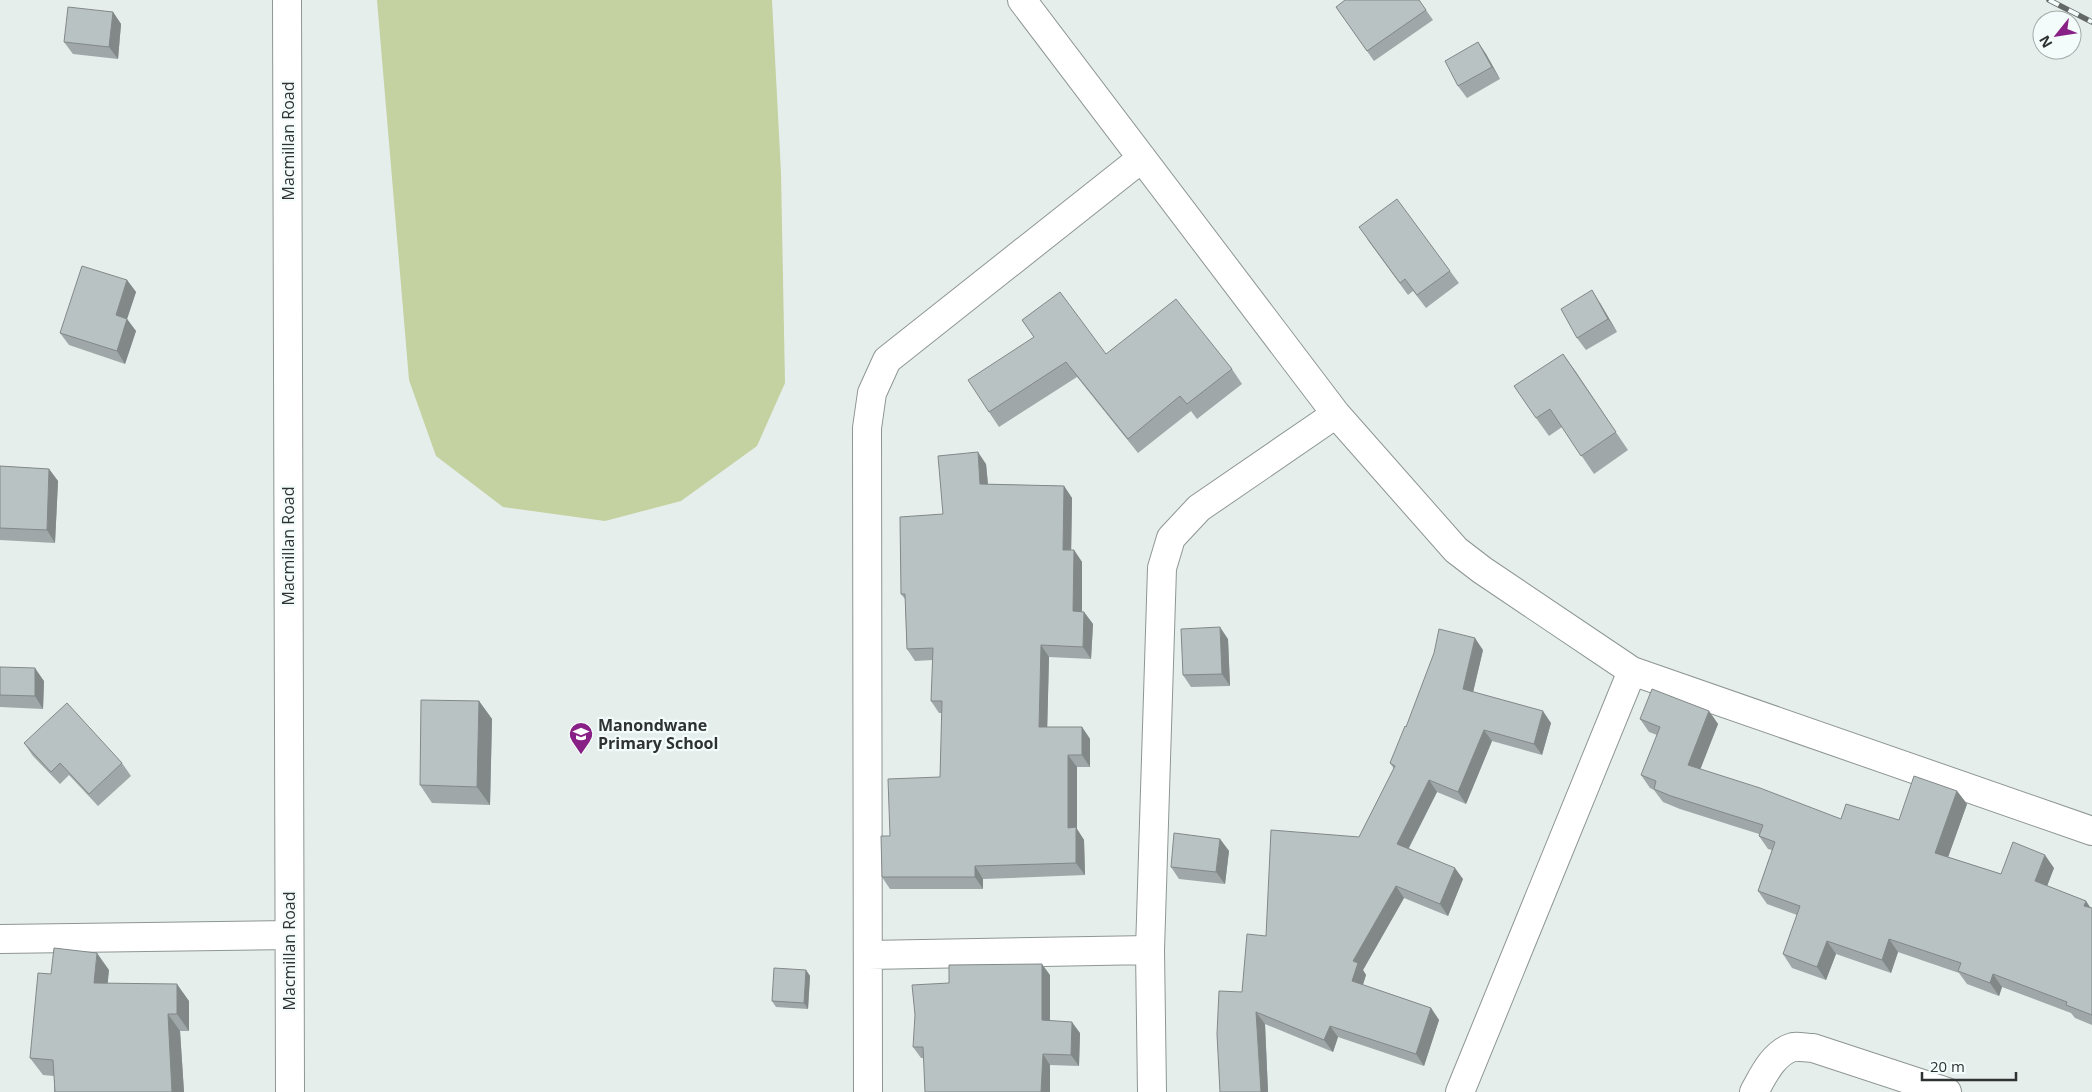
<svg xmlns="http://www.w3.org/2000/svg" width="2092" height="1092" font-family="'Open Sans',sans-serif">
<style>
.green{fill:#c4d1a0}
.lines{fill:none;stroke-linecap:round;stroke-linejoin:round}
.minor-casing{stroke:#8e9694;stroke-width:30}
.minor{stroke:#fff;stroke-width:28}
.rail-casing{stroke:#636867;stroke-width:5.5}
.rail{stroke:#f3fcfa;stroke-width:4;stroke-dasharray:11;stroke-linecap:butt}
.wall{fill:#9fa7a8}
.shaded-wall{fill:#828888}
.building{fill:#b9c2c3;stroke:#828888}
.labels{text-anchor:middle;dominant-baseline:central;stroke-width:4.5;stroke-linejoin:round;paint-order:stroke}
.street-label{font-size:16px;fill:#2f3232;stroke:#f3fcfa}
.poi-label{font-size:16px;font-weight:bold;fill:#2f3232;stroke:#f3fcfa;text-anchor:start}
</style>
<rect width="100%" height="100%" fill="#e6eeec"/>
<path class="green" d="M 377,0 L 772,0 L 781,173 L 785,383 L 757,446 L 681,501 L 605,521 L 503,507 L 436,456 L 409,380 Z"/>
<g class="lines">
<g class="minor-casing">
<path id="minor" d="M 287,0 L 290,1092
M 1022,0 L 1336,414 L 1456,550 L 1482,570 L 1632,671 L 2092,831
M 0,939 L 289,935
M 868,955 L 1150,950
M 868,1092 L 867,428 L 872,393 L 887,360 L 1142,158
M 1152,1092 L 1150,950 L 1162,568 L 1171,538 L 1199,508 L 1336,414
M 1460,1092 L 1632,671
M 1754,1092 C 1763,1076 1773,1053 1793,1047 C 1798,1046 1807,1048 1813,1048 L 1947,1092"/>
</g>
<use href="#minor" class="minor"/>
<g class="rail-casing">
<path id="rail" d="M 2049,0 L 2092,22"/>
</g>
<use href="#rail" class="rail"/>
</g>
<path class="wall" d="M 1419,0 L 1433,20 L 1374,61 L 1336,7 Z
M 113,12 L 121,24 L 118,59 L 73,54 L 64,42 Z
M 1478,42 L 1486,54 L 1500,79 L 1467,98 L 1458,86 Z
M 1367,239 L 1450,271 L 1459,283 L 1426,308 L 1413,291 L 1408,295 Z
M 127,280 L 136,292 L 127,319 L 136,331 L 125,364 L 69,345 L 60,333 Z
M 1600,303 L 1617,332 L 1586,350 L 1577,338 Z
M 1022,320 L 1106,354 L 1232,369 L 1242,384 L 1197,419 L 1191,411 L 1138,453 L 1077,377 L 999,427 L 989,412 L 1034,337 Z
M 1563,354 L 1628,450 L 1594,474 L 1562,427 L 1549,436 L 1536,418 Z
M 986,464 L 988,484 L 1064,486 L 1072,498 L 1071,550 L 1074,550 L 1082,562 L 1082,612 L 1084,612 L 1093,624 L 1091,659 L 1049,657 L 1047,727 L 1082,727 L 1090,739 L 1090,767 L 1077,767 L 1077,829 L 1084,840 L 1085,875 L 983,879 L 983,889 L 890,889 L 882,877 L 890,836 L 940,777 L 942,713 L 939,713 L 931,701 L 933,660 L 915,661 L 907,649 L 905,599 L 901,594 L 943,514 Z
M 0,466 L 49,469 L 58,481 L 55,543 L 0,540 Z
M 1228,639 L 1230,686 L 1191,687 L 1183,675 Z
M 1483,650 L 1473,692 L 1551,723 L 1542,755 L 1492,741 L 1466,804 L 1437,792 L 1409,848 L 1463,879 L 1448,916 L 1404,898 L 1363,970 L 1366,975 L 1363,985 L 1431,1008 L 1439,1020 L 1424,1066 L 1338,1037 L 1333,1052 L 1265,1024 L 1268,1092 L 1220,1092 L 1242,992 L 1266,936 L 1359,837 L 1394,769 L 1390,763 L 1406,727 Z
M 0,667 L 44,681 L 43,709 L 0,707 Z
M 479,701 L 492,719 L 490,805 L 432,803 L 420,785 Z
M 1709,711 L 1718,724 L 1700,769 L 1841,819 L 1899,820 L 1957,791 L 1967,804 L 1948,857 L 2001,874 L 2054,868 L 2047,886 L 2086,901 L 2090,908 L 2092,908 L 2092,1025 L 2075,1018 L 2071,1013 L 2002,987 L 1999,996 L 1967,984 L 1959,973 L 1898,952 L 1891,973 L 1836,954 L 1826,980 L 1792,968 L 1783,954 L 1797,915 L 1767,904 L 1758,891 L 1772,850 L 1768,849 L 1759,836 L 1759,834 L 1680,809 L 1663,802 L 1654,790 L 1650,788 L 1641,775 L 1657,735 L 1649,732 L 1640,719 Z
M 24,743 L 122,763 L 131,776 L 98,806 L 69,775 L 60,784 L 33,756 Z
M 1220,839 L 1229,851 L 1225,884 L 1179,879 L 1171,867 Z
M 109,970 L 107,983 L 189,1001 L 189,1031 L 180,1031 L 184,1092 L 54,1092 L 54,1076 L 43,1075 L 30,1058 L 51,974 Z
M 806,970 L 810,976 L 808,1009 L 776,1007 L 772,1001 Z
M 1050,975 L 1050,1021 L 1080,1033 L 1079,1066 L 1050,1065 L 1050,1092 L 925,1092 L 924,1058 L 921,1058 L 913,1047 L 949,983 Z"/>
<path class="shaded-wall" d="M 113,12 L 121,24 L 118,59 L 109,47 Z
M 1478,42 L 1486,54 L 1500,79 L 1492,67 Z
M 127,280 L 136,292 L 127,319 L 136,331 L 125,364 L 117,351 L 116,315 Z
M 1592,290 L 1600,303 L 1617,332 L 1608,319 Z
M 1563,354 L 1576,372 L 1628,450 L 1616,432 Z
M 978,452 L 986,464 L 989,496 L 980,484 Z
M 49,469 L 58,481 L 55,543 L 47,530 Z
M 1064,486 L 1072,498 L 1071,562 L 1063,550 Z
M 1074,550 L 1082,562 L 1082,623 L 1073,611 Z
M 1084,612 L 1093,624 L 1091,659 L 1083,647 Z
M 1220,627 L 1228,639 L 1230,686 L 1222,674 Z
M 1475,638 L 1483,650 L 1471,701 L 1463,689 Z
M 1041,645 L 1049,657 L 1047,739 L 1039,727 Z
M 35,668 L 44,681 L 43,709 L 35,696 Z
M 479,701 L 492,719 L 490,805 L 477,787 Z
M 1543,711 L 1551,723 L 1542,755 L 1534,744 Z
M 1709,711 L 1718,724 L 1697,778 L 1688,765 Z
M 1082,727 L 1090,739 L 1090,767 L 1082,755 Z
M 1484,730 L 1492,741 L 1466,804 L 1458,792 Z
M 1068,755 L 1077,767 L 1077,829 L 1084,840 L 1085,875 L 1076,863 L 1068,828 Z
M 1429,780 L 1437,792 L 1405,855 L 1397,844 Z
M 1957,791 L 1967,804 L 1945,866 L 1935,853 Z
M 1220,839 L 1229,851 L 1225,884 L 1216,872 Z
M 2045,855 L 2054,868 L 2044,894 L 2035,881 Z
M 975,866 L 983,879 L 983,889 L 975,877 Z
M 1455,868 L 1463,879 L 1448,916 L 1440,904 Z
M 1396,886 L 1404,898 L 1363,970 L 1366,975 L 1360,993 L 1352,981 L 1353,961 Z
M 2086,901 L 2092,910 L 2084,906 Z
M 1889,939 L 1898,952 L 1891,973 L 1882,960 Z
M 1827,941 L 1836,954 L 1826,980 L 1817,967 Z
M 97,953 L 109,970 L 106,1001 L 94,983 Z
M 1042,964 L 1050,975 L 1050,1031 L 1042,1020 Z
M 806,970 L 810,976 L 808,1009 L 804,1003 Z
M 1993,974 L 2002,987 L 1999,996 L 1990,983 Z
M 177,984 L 189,1001 L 189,1031 L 177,1014 Z
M 1431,1008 L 1439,1020 L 1424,1066 L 1416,1054 Z
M 1256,1012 L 1265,1024 L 1268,1092 L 1261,1092 Z
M 168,1014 L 180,1031 L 184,1092 L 172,1092 Z
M 1072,1022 L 1080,1033 L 1079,1066 L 1071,1055 Z
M 1330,1026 L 1338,1037 L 1333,1052 L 1324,1040 Z
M 1043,1054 L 1050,1065 L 1050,1092 L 1041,1092 Z"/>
<path class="building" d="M 1345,0 L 1419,0 L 1426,10 L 1367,51 L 1336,7 Z
M 68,7 L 113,12 L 109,47 L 64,42 Z
M 1478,42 L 1492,67 L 1458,86 L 1445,61 Z
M 1397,199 L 1450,271 L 1417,295 L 1405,279 L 1400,283 L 1359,227 Z
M 82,266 L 127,280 L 116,315 L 127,319 L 117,351 L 60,333 Z
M 1592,290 L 1608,319 L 1577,338 L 1561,309 Z
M 1060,292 L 1106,354 L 1176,299 L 1232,369 L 1187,404 L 1180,396 L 1128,439 L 1066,362 L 989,412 L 968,380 L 1034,337 L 1022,320 Z
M 1563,354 L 1616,432 L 1581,456 L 1550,409 L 1536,418 L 1514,386 Z
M 978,452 L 980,484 L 1064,486 L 1063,550 L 1074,550 L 1073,611 L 1084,612 L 1083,647 L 1041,645 L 1039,727 L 1082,727 L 1082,755 L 1068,755 L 1068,828 L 1076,827 L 1076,863 L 975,866 L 975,877 L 882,877 L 881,836 L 890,836 L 888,779 L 940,777 L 942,701 L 931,701 L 933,648 L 907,649 L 905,594 L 901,594 L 900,517 L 943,514 L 938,456 Z
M 0,466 L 49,469 L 47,530 L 0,528 Z
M 1220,627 L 1222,674 L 1183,675 L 1181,629 Z
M 1439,629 L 1475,638 L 1463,689 L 1543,711 L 1534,744 L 1484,730 L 1458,792 L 1429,780 L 1397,844 L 1455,868 L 1440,904 L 1396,886 L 1353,961 L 1358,963 L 1352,981 L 1431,1008 L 1416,1054 L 1330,1026 L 1324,1040 L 1256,1012 L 1261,1092 L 1220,1092 L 1217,1034 L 1219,991 L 1242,992 L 1247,934 L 1266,936 L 1271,830 L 1359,837 L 1395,766 L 1390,763 L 1405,726 L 1406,727 L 1434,653 Z
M 0,667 L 35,668 L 35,696 L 0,695 Z
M 1652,689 L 1709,711 L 1688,765 L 1760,788 L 1841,819 L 1846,804 L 1899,820 L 1914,776 L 1957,791 L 1935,853 L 2001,874 L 2013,842 L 2045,855 L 2035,881 L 2086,901 L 2084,906 L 2092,908 L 2092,1015 L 2066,1005 L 2067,1002 L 1993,974 L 1990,983 L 1958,971 L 1961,963 L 1889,939 L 1882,960 L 1827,941 L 1817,967 L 1783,954 L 1800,906 L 1758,891 L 1775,842 L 1759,836 L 1763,825 L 1671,796 L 1654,789 L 1656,781 L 1641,775 L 1660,727 L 1640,719 Z
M 421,700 L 479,701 L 477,787 L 420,785 Z
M 67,703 L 122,763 L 89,794 L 60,763 L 51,772 L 24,743 Z
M 1174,833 L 1220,839 L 1216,872 L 1171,867 Z
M 54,948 L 97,953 L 94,983 L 177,984 L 177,1014 L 168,1014 L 172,1092 L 55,1092 L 53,1060 L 30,1058 L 38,973 L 51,974 Z
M 1042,964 L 1042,1020 L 1072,1022 L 1071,1055 L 1043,1054 L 1041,1092 L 925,1092 L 923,1047 L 913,1047 L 915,1015 L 912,985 L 949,983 L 949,965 Z
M 774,968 L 806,970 L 804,1003 L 772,1001 Z"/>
<defs>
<g id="school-pin" transform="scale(1.25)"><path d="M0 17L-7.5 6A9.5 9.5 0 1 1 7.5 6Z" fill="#882086" stroke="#f3fcfa"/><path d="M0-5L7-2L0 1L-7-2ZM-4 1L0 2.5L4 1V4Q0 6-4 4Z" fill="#fff"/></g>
</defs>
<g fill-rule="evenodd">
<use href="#school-pin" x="581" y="734"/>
</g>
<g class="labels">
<g class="street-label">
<text transform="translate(288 141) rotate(-90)">Macmillan Road</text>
<text transform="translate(288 546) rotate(-90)">Macmillan Road</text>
<text transform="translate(289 951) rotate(-90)">Macmillan Road</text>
</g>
<g class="poi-label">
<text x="598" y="725">Manondwane<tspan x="598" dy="18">Primary School</tspan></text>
</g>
</g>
<g transform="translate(2057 35) rotate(240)"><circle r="24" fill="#f3fcfa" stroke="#a5abaa"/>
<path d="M0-4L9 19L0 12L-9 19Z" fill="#882086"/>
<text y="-8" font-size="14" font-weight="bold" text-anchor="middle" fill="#2f3232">N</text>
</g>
<path d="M1922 1072v8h94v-8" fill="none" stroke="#2f3232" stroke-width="2.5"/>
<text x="1930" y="1072" font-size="15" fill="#2f3232" stroke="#f3fcfa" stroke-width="4" paint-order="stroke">20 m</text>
</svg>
